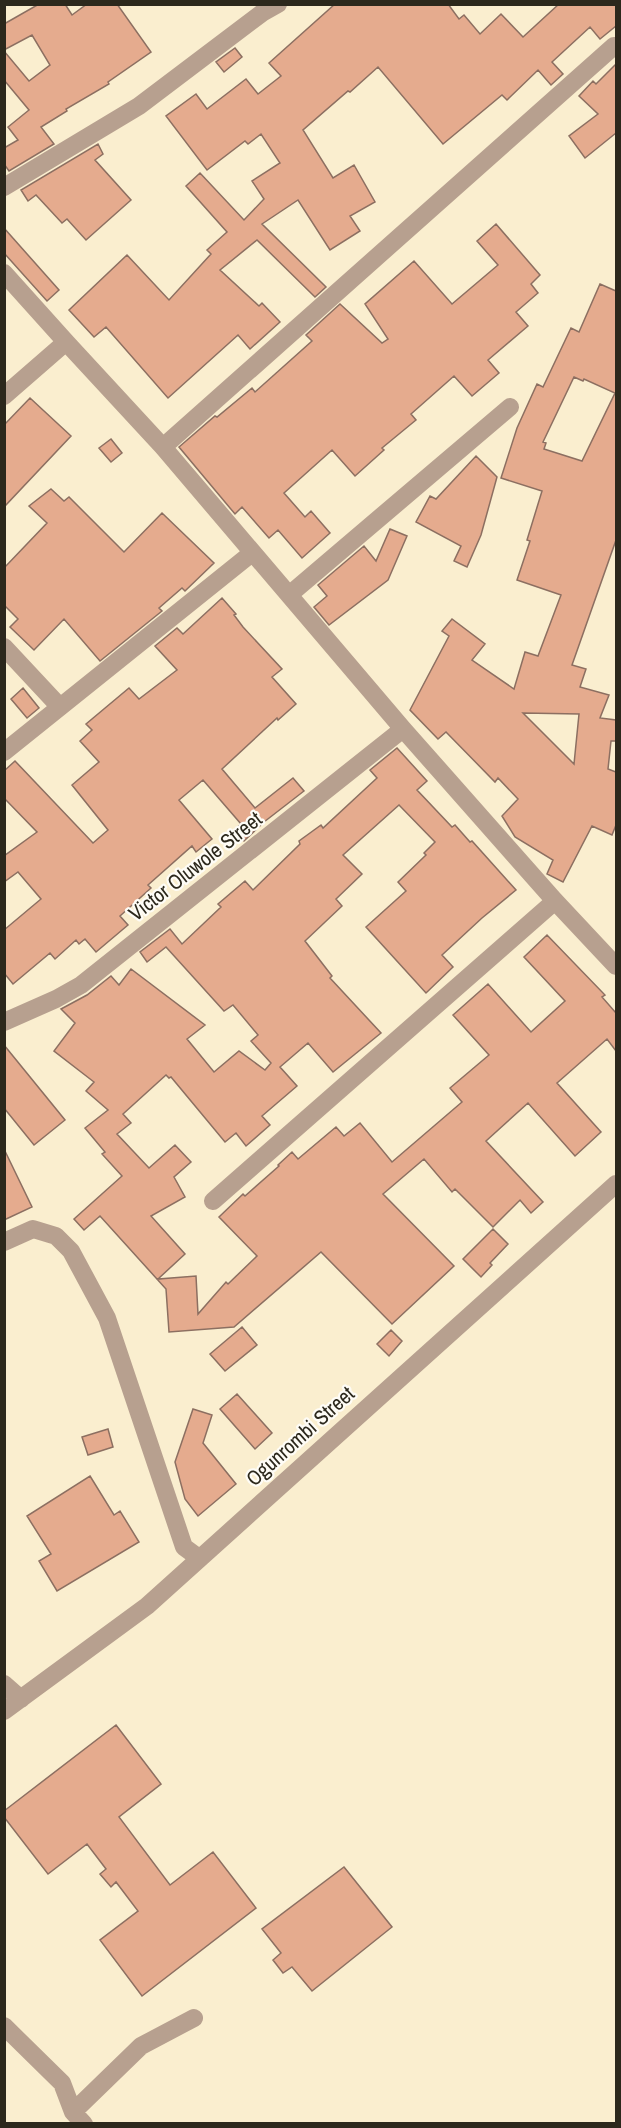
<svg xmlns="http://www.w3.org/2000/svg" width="621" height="2128" font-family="'Archivo Narrow',sans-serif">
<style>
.building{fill:#e5ab8e;stroke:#8c6f61;stroke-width:1.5;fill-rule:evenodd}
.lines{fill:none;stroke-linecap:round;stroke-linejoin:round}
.minor{stroke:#b7a08f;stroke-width:18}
.labels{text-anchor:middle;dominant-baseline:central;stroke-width:4.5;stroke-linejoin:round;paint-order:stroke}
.street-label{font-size:21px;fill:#2c281c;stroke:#fefcf6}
</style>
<rect width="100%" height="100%" fill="#faeecf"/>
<path class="building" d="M 39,4 L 65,4 L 72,15 L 87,4 L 117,4 L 151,52 L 108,82 L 109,84 L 66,109 L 67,111 L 41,127 L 54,144 L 9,171 L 4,164 L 4,148 L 18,140 L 8,127 L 29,110 L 4,80 L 4,51 L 29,81 L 50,65 L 32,35 L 4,50 L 4,24 Z
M 335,4 L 448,4 L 459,19 L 464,15 L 480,34 L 501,14 L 523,37 L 559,4 L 616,4 L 616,26 L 600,39 L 590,27 L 552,62 L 563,74 L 551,85 L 538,70 L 507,100 L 502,95 L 443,144 L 378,67 L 350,92 L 348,91 L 303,130 L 333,178 L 354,165 L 375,202 L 350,216 L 360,231 L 330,250 L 298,200 L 262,224 L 326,287 L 315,297 L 257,240 L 220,270 L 259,306 L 262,303 L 280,322 L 250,349 L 238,335 L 168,398 L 106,327 L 94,337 L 69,310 L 127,255 L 169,300 L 211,254 L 207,250 L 227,232 L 186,186 L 200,173 L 244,220 L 264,199 L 252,181 L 280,163 L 261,134 L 248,144 L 245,141 L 207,170 L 166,116 L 196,94 L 207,109 L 246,79 L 258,94 L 281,76 L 269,63 Z
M 235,48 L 242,57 L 224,72 L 216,62 Z
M 616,64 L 616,133 L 585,158 L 569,136 L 598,114 L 579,96 L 593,81 L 596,84 Z
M 98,144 L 103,154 L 95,160 L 131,200 L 86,240 L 67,219 L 62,223 L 36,195 L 28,201 L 21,190 Z
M 496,224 L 540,275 L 531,284 L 538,293 L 516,312 L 528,326 L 488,360 L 499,373 L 472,396 L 454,376 L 411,414 L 416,420 L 382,448 L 384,450 L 355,476 L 332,450 L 284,493 L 305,517 L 311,511 L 330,533 L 302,558 L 278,530 L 269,538 L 242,507 L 235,514 L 179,447 L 215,416 L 217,417 L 252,388 L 255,392 L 312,341 L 306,335 L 340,304 L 382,343 L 388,339 L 365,304 L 414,261 L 452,304 L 498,265 L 477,241 Z
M 4,228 L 59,290 L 47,301 L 4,253 Z
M 600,284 L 616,291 L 616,540 L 572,665 L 586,669 L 580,687 L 609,695 L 600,718 L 616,720 L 616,741 L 611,741 L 608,769 L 616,772 L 616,825 L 612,835 L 592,826 L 563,882 L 547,874 L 553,860 L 515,837 L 502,816 L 518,799 L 498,778 L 495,782 L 446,732 L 438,739 L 410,710 L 449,636 L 442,631 L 452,619 L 485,644 L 472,660 L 514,689 L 525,652 L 538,656 L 561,595 L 517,580 L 530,541 L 527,540 L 542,491 L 501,478 L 517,428 L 537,384 L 543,387 L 571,328 L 579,332 ZM 574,377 L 583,381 L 584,379 L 615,393 L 582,461 L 544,449 L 546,443 L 543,442 ZM 523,713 L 579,714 L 574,764 Z
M 30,398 L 71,436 L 4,507 L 4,425 Z
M 111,439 L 122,453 L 111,462 L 99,448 Z
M 476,456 L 497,477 L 481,535 L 467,567 L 454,561 L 461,546 L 416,522 L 430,496 L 436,499 Z
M 51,489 L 64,501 L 69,497 L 124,552 L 162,513 L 214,563 L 185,591 L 182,588 L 159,608 L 162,611 L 100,661 L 64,619 L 34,650 L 10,627 L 18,619 L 4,605 L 4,568 L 47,523 L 29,506 Z
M 390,529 L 407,536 L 388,580 L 329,625 L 314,607 L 327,596 L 318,585 L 364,546 L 376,561 Z
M 222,598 L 236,614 L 234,615 L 243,627 L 282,669 L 272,677 L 296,704 L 278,720 L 277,718 L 222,769 L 255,808 L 293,778 L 304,791 L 264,822 L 244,841 L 234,830 L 241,824 L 203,780 L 179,800 L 212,839 L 196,852 L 192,846 L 148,885 L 151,888 L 120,916 L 128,925 L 96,952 L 85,939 L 79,944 L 76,940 L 55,959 L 50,953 L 13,984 L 4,973 L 4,930 L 41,899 L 18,872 L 4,882 L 4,856 L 37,832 L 4,798 L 4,771 L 15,761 L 93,843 L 108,830 L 72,785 L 99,762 L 80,741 L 92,730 L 86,724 L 129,688 L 139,699 L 177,670 L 155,646 L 177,628 L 183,634 Z
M 23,688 L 39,708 L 27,718 L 11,699 Z
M 397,748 L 427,781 L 417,790 L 452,827 L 455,825 L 470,842 L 472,841 L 516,890 L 482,918 L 442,955 L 453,967 L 426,993 L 366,927 L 406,891 L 398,882 L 426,855 L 424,853 L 435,842 L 399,805 L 343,855 L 362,874 L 336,899 L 342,906 L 305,941 L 332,976 L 330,978 L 381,1033 L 333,1072 L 308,1043 L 280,1067 L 297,1086 L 262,1116 L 270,1125 L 246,1146 L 236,1133 L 225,1142 L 171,1077 L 169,1078 L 166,1075 L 123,1114 L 131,1123 L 117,1134 L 149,1168 L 175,1145 L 191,1162 L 174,1177 L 185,1197 L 151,1216 L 185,1254 L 158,1279 L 196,1276 L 198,1314 L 226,1282 L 228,1284 L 257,1256 L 219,1217 L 243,1194 L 245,1196 L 279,1166 L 278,1165 L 292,1152 L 298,1159 L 336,1127 L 344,1136 L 360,1123 L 392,1162 L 462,1102 L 450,1088 L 489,1055 L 453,1015 L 488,984 L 531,1032 L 565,1001 L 524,957 L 547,935 L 605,995 L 602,997 L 616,1013 L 616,1051 L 607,1039 L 557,1083 L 601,1132 L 575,1156 L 528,1103 L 486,1141 L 543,1202 L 531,1213 L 520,1200 L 493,1227 L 455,1189 L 452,1192 L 424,1159 L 383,1194 L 454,1266 L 392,1324 L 321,1252 L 234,1327 L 169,1332 L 166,1289 L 100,1216 L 84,1230 L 74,1219 L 122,1176 L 102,1154 L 105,1152 L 85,1128 L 108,1110 L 86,1091 L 94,1082 L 54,1051 L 75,1023 L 61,1009 L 87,995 L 111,976 L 119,985 L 131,969 L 205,1025 L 187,1039 L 214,1072 L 239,1051 L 265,1070 L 271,1063 L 251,1041 L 258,1035 L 233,1005 L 224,1011 L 166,947 L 147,962 L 140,952 L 170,929 L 182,944 L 221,907 L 218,904 L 245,881 L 253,890 L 300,844 L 299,841 L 321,825 L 323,828 L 377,778 L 370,770 Z
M 4,1045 L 65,1120 L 34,1145 L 4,1108 Z
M 4,1149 L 32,1207 L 4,1220 Z
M 493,1229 L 508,1244 L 490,1263 L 492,1265 L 481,1277 L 463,1259 Z
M 242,1327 L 257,1345 L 225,1371 L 210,1354 Z
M 391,1330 L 402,1341 L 389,1356 L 377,1344 Z
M 237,1394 L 272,1433 L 255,1449 L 220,1409 Z
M 193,1409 L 212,1415 L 203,1443 L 236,1484 L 198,1516 L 185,1499 L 175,1462 Z
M 108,1429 L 113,1447 L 88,1455 L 82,1437 Z
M 90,1476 L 114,1515 L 120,1511 L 139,1542 L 57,1591 L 39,1561 L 51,1554 L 27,1516 Z
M 116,1725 L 161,1784 L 119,1817 L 170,1885 L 213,1852 L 256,1908 L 142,1996 L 100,1940 L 138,1911 L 116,1882 L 111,1887 L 100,1874 L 106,1869 L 87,1844 L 48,1874 L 4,1817 L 4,1811 Z
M 344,1867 L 392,1927 L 312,1991 L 292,1967 L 283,1973 L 273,1960 L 281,1953 L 262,1929 Z"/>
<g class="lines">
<path class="minor" d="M 4,187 L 139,106 L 262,13 L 278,4
M 4,273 L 66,342 L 163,447 L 403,729 L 555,901 L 616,966
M 4,396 L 66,342
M 163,447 L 614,46
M 289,595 L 510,407
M 4,647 L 60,707
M 4,752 L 252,553
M 4,1022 L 56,999 L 81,985 L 403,729
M 213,1201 L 555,901
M 4,1242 L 33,1229 L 56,1236 L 71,1251 L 107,1318 L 184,1547 L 199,1558
M 4,1684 L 21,1699
M 4,1711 L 147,1606 L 616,1184
M 4,2026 L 62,2083 L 73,2112 L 84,2124
M 73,2112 L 141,2046 L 194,2018"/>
</g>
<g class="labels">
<g class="street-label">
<text transform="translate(195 866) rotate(-38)">Victor Oluwole Street</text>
<text transform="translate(300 1436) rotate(-42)">Ogunrombi Street</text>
</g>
</g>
<rect width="621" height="2128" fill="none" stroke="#2c281c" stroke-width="12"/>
</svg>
